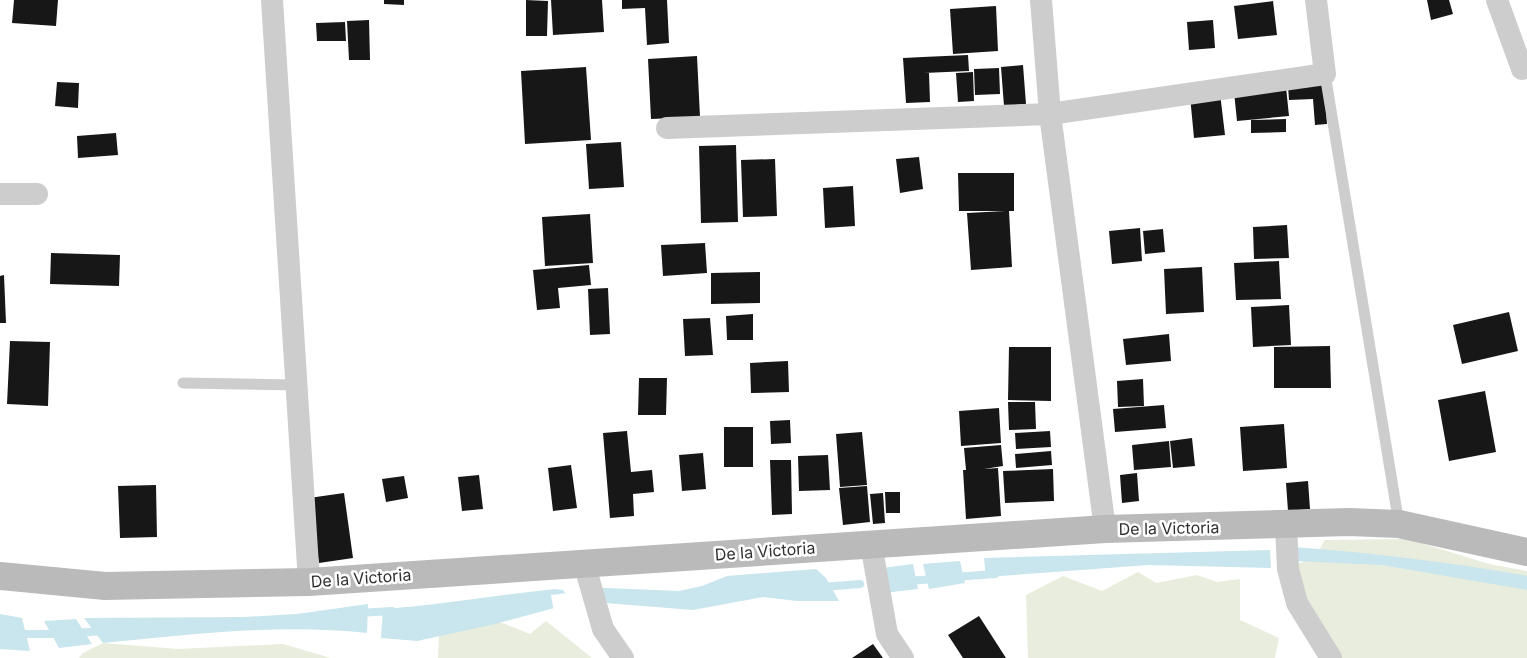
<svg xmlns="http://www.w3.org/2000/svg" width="1527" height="658" font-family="Inter,sans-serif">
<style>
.green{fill:#e8eddd}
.water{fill:#c9e5ed}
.pier{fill:#fff}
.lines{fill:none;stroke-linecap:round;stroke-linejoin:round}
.stream{stroke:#c9e5ed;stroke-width:8}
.building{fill:#171717}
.service{stroke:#cdcdcd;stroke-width:11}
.minor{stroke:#cdcdcd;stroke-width:22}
.secondary{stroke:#bababa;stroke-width:28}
.labels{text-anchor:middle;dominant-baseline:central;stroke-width:5;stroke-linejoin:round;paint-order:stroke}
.street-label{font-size:16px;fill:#303030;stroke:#fff}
</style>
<rect width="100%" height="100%" fill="#fff"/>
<path class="green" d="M 1408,539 L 1489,564 L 1527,571 L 1527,658 L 1339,658 L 1288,569 L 1316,555 L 1325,540 Z
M 1138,572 L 1156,583 L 1197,575 L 1217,582 L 1240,579 L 1240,620 L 1279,638 L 1275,658 L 1028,658 L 1026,595 L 1063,576 L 1102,591 Z
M 472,611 L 530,634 L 546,621 L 592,658 L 438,658 L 439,634 Z
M 103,643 L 178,649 L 283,644 L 331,658 L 79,658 L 83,653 Z"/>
<path class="water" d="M 1294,547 C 1373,553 1450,562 1527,576 L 1527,590 L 1382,565 L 1295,561 Z
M 1270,550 L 1271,568 L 1149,565 L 986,577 L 984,558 Z
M 960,561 L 965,583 L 929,589 L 923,564 Z
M 913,564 L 918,589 L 884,593 L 883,568 Z
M 816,569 L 826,578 L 839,601 L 797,601 L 763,597 L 693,610 L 593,602 L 582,587 L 679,591 L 702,586 L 727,576 Z
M 555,589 L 563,590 L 568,597 L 562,606 L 491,625 L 417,641 L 381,638 L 383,609 C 441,605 497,595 555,589 Z
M 368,604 L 367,633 C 279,623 191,635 103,643 L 84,618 L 244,617 L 297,614 Z
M 0,614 L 22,618 L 30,651 L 0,649 Z
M 76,619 L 92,644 L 59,648 L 44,621 Z"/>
<path class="pier" d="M 568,593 L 571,597 L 568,605 L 554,612 L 551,595 Z"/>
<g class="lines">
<path class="stream" d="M 954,577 L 995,574
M 907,581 L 935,579
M 822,587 L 860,584
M 359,613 L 392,611
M 0,631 L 19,634 L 61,634
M 75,633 L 103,631"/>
</g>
<path class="building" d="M 14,0 L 58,0 L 56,26 L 12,23 Z
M 384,0 L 404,0 L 404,5 L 384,4 Z
M 526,0 L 548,1 L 547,36 L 526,36 Z
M 551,0 L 602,0 L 604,32 L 553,35 Z
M 622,0 L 667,0 L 669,43 L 647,45 L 645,8 L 622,9 Z
M 1427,0 L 1449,0 L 1453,14 L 1431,20 Z
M 1273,1 L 1277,35 L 1238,39 L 1234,6 Z
M 996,6 L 998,51 L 953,54 L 950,9 Z
M 369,20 L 370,60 L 349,60 L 347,21 Z
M 1213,20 L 1215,48 L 1189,50 L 1187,22 Z
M 345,22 L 346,41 L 317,41 L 316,23 Z
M 968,55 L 969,71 L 924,73 L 929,73 L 930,102 L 906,103 L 903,58 L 923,57 L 923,63 L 923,57 Z
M 697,56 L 700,117 L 651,119 L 648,59 Z
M 1023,65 L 1026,104 L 1004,106 L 1001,67 Z
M 586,67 L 591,140 L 525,144 L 521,71 Z
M 999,68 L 1000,94 L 975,95 L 974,69 Z
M 973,72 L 974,101 L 958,102 L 956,73 Z
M 57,82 L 79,83 L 78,108 L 55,106 Z
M 1324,83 L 1327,124 L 1315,125 L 1313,99 L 1289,100 L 1288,86 Z
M 1286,87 L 1289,116 L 1237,121 L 1234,92 Z
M 1220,93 L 1225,135 L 1194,138 L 1190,96 Z
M 1286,119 L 1286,132 L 1251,133 L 1251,120 Z
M 116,133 L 118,155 L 78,158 L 77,136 Z
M 621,142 L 624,187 L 589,189 L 586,144 Z
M 736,145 L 738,222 L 701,223 L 699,146 Z
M 919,157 L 923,189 L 900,193 L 896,159 Z
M 775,159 L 777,216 L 743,217 L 741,160 Z
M 958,173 L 1014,173 L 1014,211 L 1009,211 L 1012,267 L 971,270 L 967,213 L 1005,211 L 959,211 Z
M 853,186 L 855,226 L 825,228 L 823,188 Z
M 590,214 L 593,263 L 545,266 L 542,217 Z
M 1287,225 L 1289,258 L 1254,259 L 1253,227 Z
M 1140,228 L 1142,261 L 1112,264 L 1109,231 Z
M 1163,229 L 1165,252 L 1145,254 L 1143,231 Z
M 705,243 L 707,273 L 663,276 L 661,245 Z
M 51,253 L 120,255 L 119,286 L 50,284 Z
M 1279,261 L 1281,299 L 1236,300 L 1234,263 Z
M 589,265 L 591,285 L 558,288 L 560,308 L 537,310 L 533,270 Z
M 1202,267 L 1204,312 L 1166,314 L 1164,269 Z
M 760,272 L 760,303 L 711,304 L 711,273 Z
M 4,275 L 6,323 L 0,323 L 0,276 Z
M 608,288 L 610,334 L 590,335 L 588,289 Z
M 1289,305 L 1291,345 L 1253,347 L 1251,307 Z
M 1509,312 L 1518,351 L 1462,364 L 1453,325 Z
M 753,314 L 753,340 L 727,340 L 726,316 Z
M 710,318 L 713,355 L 685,356 L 683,319 Z
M 1169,334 L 1171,361 L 1126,365 L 1123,339 Z
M 10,341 L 50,342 L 48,406 L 7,404 Z
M 1330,346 L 1331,388 L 1274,388 L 1274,347 Z
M 1009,347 L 1051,347 L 1051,401 L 1008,400 Z
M 788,361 L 789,392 L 751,393 L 750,363 Z
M 639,378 L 667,378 L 666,415 L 638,415 Z
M 1143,379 L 1144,406 L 1118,407 L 1117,381 Z
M 1485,391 L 1496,452 L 1449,461 L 1438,400 Z
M 1008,402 L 1035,402 L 1036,429 L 1009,430 Z
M 1164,405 L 1166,428 L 1115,432 L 1113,409 Z
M 999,408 L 1001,443 L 961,446 L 959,411 Z
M 790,420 L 791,443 L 771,444 L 770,421 Z
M 1284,424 L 1287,468 L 1243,471 L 1240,427 Z
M 724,427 L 753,427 L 753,467 L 724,467 Z
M 627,431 L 631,472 L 652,470 L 654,492 L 633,494 L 634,516 L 610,518 L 603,433 Z
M 1050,431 L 1051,447 L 1016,449 L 1015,433 Z
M 862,432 L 867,485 L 840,487 L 836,434 Z
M 1192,438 L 1195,466 L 1173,468 L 1170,441 Z
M 1169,441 L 1171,467 L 1134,470 L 1132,445 Z
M 1001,445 L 1003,466 L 984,469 L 998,468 L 1001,516 L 966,519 L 963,470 L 966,470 L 964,448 Z
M 1051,451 L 1052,465 L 1016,468 L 1015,454 Z
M 703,453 L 706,489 L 682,491 L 679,455 Z
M 828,455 L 830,490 L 799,491 L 798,456 Z
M 770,460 L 791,460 L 792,514 L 772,515 Z
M 571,465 L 577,508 L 553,511 L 548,468 Z
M 1053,469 L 1054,501 L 1005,503 L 1003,471 Z
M 1137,473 L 1139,501 L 1122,503 L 1120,475 Z
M 479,475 L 483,509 L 462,511 L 458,477 Z
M 404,476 L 408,498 L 386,502 L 382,479 Z
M 1308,481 L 1310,509 L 1288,511 L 1286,483 Z
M 156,485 L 157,537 L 120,538 L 118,486 Z
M 867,486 L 870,522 L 843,525 L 839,488 Z
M 885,492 L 900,492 L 900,513 L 886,513 Z
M 344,493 L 353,558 L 319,563 L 309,498 Z
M 883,493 L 885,523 L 873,524 L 870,494 Z
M 979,616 L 1006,658 L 963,658 L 948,635 Z
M 873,644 L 883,658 L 852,658 Z"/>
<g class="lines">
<path class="service" d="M 1325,74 L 1399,524
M 183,383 L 296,385"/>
<path class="minor" d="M 272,0 L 309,582
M 1041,0 L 1050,114 L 1105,529
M 1497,0 L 1522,69
M 667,128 L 1050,114 L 1325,74 L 1316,0
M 0,194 L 37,194
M 1286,525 L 1288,569 L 1297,603 L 1331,658
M 871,544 L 887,634 L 903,658
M 584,563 L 603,629 L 623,658"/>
<path class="secondary" d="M 0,576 L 105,586 L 309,582 L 1105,529 L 1349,522 L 1399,524 L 1527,552"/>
</g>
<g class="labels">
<g class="street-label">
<text transform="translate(1169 528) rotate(-1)">De la Victoria</text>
<text transform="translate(765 551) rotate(-4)">De la Victoria</text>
<text transform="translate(361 578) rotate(-4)">De la Victoria</text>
</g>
</g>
</svg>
